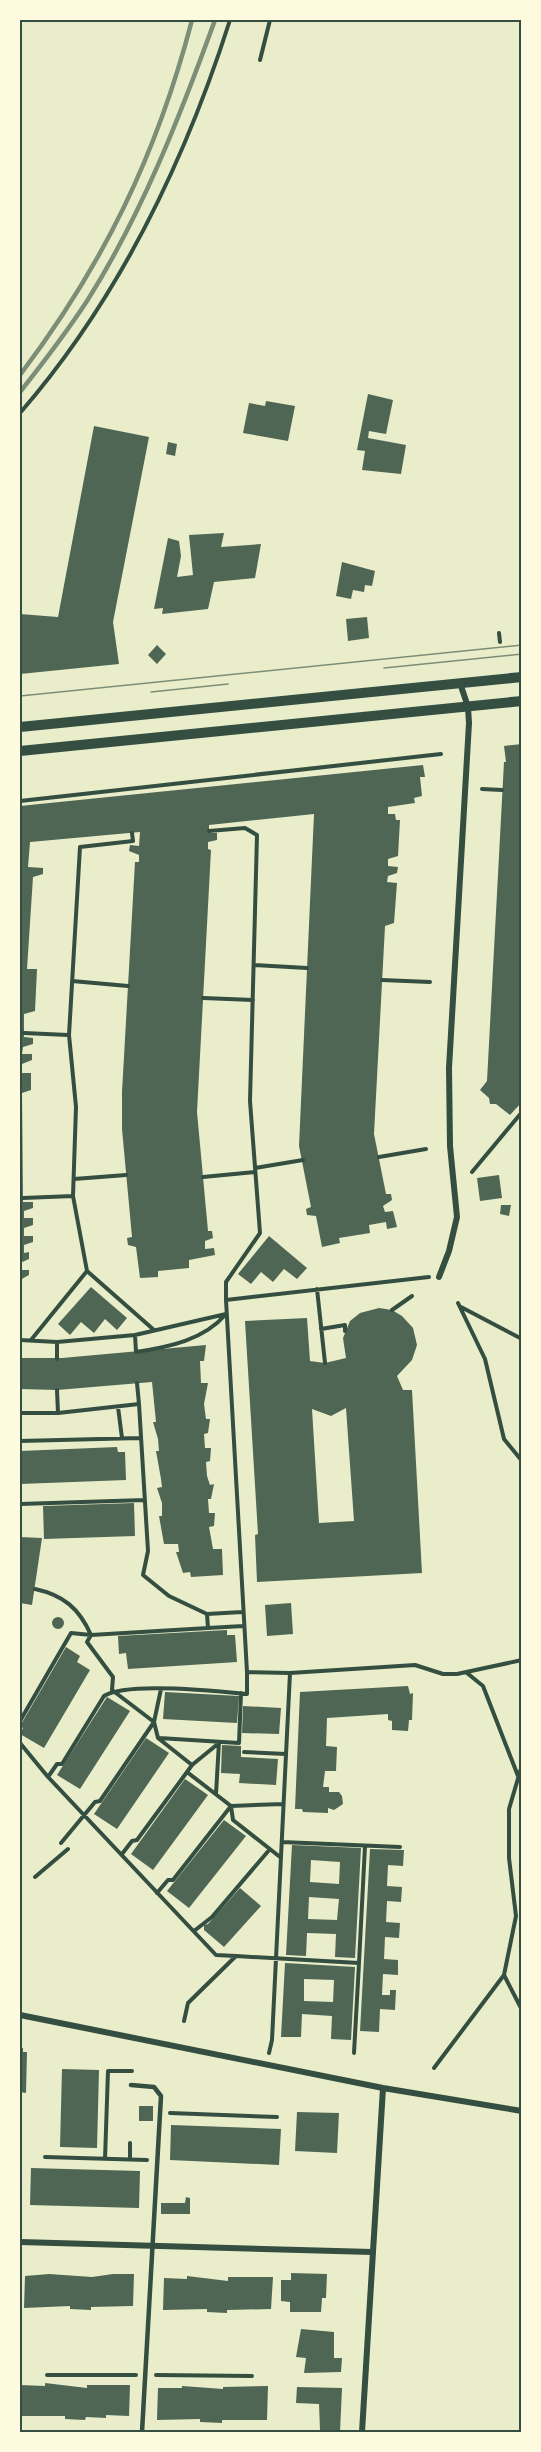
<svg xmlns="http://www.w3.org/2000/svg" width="541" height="2452" font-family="Jost,sans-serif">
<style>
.building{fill:#4f6655;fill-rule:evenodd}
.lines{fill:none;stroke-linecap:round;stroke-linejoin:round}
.path{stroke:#344e41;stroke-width:4}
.service{stroke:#344e41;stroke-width:4.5}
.minor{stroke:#344e41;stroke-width:6}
.tertiary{stroke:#344e41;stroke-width:10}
.tram{stroke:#7c8e77;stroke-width:1.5}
.rail{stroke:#7c8e77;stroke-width:4.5}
.neatline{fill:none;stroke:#344e41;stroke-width:2}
</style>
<rect width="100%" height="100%" fill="#e9edc9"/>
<path class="building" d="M 368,394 L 393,400 L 386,434 L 369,431 L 368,438 L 406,445 L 401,474 L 362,470 L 365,451 L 357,450 Z
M 266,401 L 295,406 L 288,441 L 243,433 L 249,403 L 265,406 Z
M 94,426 L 149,437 L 113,622 L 119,664 L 20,674 L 20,614 L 58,617 Z
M 168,442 L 177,444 L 175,456 L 166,454 Z
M 224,533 L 221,547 L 261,544 L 255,578 L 214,582 L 208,609 L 162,614 L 163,608 L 154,609 L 168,538 L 179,541 L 181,556 L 177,577 L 193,575 L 189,535 Z
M 342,562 L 375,571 L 372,586 L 365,585 L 364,592 L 353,590 L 351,599 L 336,596 Z
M 367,617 L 369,638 L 348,641 L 346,619 Z
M 157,645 L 166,654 L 157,664 L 148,655 Z
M 522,744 L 522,1102 L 510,1115 L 496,1104 L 490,1104 L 489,1098 L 480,1090 L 487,1081 L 504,762 L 506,762 L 504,746 Z
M 423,765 L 425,777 L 420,777 L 422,796 L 414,798 L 415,803 L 388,807 L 388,814 L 395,814 L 396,820 L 400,820 L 398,856 L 388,859 L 388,866 L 398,867 L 397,873 L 388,876 L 387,882 L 397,883 L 394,923 L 385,926 L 374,1134 L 386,1194 L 391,1194 L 392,1200 L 383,1206 L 385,1212 L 393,1211 L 397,1227 L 387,1229 L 386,1222 L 369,1225 L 370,1233 L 339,1238 L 340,1243 L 322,1247 L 316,1216 L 307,1215 L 306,1209 L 311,1207 L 299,1146 L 314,814 L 209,825 L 209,833 L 217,833 L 217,840 L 208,842 L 208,849 L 211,850 L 197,1112 L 208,1231 L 212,1231 L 213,1238 L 205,1241 L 205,1249 L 214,1248 L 215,1255 L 189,1260 L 189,1268 L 158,1271 L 158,1277 L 140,1278 L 136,1247 L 128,1245 L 127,1238 L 132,1237 L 122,1129 L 122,1092 L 135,862 L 139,862 L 139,855 L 129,851 L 130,845 L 139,846 L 140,832 L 30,842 L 28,867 L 43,868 L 43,874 L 33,877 L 27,969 L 37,969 L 35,1011 L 24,1014 L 24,1037 L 33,1038 L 33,1044 L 23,1047 L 22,1054 L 32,1054 L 32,1060 L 22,1064 L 22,1073 L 31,1073 L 31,1090 L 22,1093 L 23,1202 L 33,1202 L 33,1208 L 24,1211 L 24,1218 L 33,1218 L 33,1225 L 24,1228 L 24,1236 L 33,1236 L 33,1242 L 24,1245 L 24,1253 L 29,1252 L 29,1259 L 20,1263 L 20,806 Z
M 499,1175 L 502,1198 L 480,1201 L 477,1178 Z
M 501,1205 L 511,1205 L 509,1216 L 500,1214 Z
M 269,1236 L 307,1268 L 297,1279 L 284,1269 L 273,1282 L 261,1272 L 251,1284 L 238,1274 Z
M 20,1270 L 29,1270 L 29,1275 L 20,1280 Z
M 91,1287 L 127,1318 L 117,1330 L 105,1319 L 94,1333 L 81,1322 L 70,1335 L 58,1324 Z
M 379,1308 L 392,1310 L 402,1316 L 413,1328 L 417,1345 L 412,1360 L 397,1376 L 403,1390 L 412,1390 L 422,1573 L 257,1582 L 255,1535 L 258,1534 L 245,1321 L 307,1318 L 310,1361 L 325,1363 L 346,1358 L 343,1338 L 350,1321 L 360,1313 ZM 346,1408 L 354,1521 L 319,1523 L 312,1409 L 331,1416 Z
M 206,1345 L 204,1361 L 200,1361 L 201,1383 L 208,1383 L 204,1404 L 206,1419 L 210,1419 L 208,1433 L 204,1434 L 205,1448 L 211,1448 L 210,1461 L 206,1462 L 207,1476 L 210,1485 L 214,1484 L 211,1499 L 208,1499 L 209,1513 L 215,1513 L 214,1526 L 209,1527 L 213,1549 L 222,1549 L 223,1575 L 191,1577 L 190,1572 L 183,1573 L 176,1552 L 179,1552 L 178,1544 L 164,1544 L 159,1516 L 162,1516 L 162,1503 L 157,1488 L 162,1487 L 161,1479 L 156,1451 L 159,1451 L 158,1439 L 153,1422 L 156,1422 L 152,1382 L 57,1390 L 20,1389 L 20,1358 L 62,1358 Z
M 117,1447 L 118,1452 L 125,1452 L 126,1480 L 20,1484 L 20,1451 Z
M 134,1503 L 135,1536 L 44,1539 L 43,1506 Z
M 20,1537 L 42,1538 L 32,1605 L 20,1603 Z
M 291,1603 L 293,1634 L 267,1636 L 265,1605 Z
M52 1623a6 6 0 1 1 12 0a6 6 0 1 1-12 0Z
M 227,1630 L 227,1635 L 235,1635 L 237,1662 L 128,1669 L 126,1653 L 119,1654 L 118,1636 Z
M 66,1647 L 80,1656 L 77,1662 L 90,1670 L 44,1748 L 20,1734 L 23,1728 L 20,1726 Z
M 408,1686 L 410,1694 L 413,1693 L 412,1720 L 409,1720 L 408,1731 L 392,1730 L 392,1721 L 388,1720 L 388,1714 L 327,1718 L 326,1746 L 337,1747 L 336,1771 L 325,1771 L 323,1787 L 329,1787 L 329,1792 L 339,1792 L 342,1796 L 343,1804 L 334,1810 L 328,1808 L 328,1813 L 303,1812 L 302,1809 L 295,1809 L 300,1692 Z
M 165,1692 L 239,1696 L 237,1723 L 163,1719 Z
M 107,1697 L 130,1711 L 80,1789 L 57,1775 Z
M 243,1706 L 281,1708 L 279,1734 L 242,1733 Z
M 146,1738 L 169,1753 L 117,1829 L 94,1814 Z
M 222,1745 L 241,1746 L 241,1757 L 278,1759 L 276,1785 L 239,1783 L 240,1774 L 221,1773 Z
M 185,1779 L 208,1795 L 153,1870 L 131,1854 Z
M 224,1820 L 246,1836 L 189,1908 L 167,1891 Z
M 292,1845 L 361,1848 L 355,1958 L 335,1957 L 336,1934 L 307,1933 L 306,1956 L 286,1955 ZM 311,1860 L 340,1862 L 339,1884 L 310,1882 ZM 309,1897 L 339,1899 L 337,1920 L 308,1919 Z
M 370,1849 L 404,1850 L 403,1866 L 388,1865 L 387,1886 L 402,1887 L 401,1902 L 387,1901 L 386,1922 L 400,1923 L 399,1938 L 385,1937 L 384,1959 L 398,1960 L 398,1975 L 383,1974 L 382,1995 L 390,1995 L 390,1990 L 396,1990 L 395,2010 L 380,2009 L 379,2032 L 360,2031 Z
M 240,1888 L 261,1906 L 224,1947 L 204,1930 L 204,1925 L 208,1924 Z
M 285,1963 L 355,1967 L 351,2040 L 331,2039 L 332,2016 L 302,2014 L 301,2037 L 281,2037 ZM 304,1979 L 334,1980 L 333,2002 L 304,2001 Z
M 20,2048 L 23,2048 L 23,2052 L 27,2052 L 26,2093 L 20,2092 Z
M 62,2069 L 99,2070 L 97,2148 L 60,2147 Z
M 139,2106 L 153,2106 L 153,2121 L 139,2121 Z
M 297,2112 L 339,2113 L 337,2153 L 295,2151 Z
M 171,2125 L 281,2129 L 279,2165 L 170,2160 Z
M 31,2168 L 140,2171 L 139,2208 L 30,2205 Z
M 186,2197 L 190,2198 L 190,2214 L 161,2214 L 161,2203 L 185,2203 Z
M 291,2273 L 327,2274 L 326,2298 L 322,2298 L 321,2312 L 290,2312 L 290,2302 L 281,2301 L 281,2280 L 291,2280 Z
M 49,2274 L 92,2277 L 113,2274 L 134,2274 L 133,2306 L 91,2307 L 91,2310 L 70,2309 L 70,2306 L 24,2308 L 25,2276 Z
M 187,2276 L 228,2281 L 228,2277 L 273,2277 L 271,2309 L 227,2310 L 227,2313 L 207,2312 L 207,2309 L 163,2310 L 164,2278 L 187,2279 Z
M 301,2329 L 334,2332 L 334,2358 L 342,2358 L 341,2372 L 304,2373 L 306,2358 L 296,2357 Z
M 45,2383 L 87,2388 L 87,2385 L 130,2385 L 129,2416 L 106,2415 L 106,2418 L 86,2417 L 85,2420 L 65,2419 L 65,2416 L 20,2416 L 20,2385 L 45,2386 Z
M 182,2386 L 223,2389 L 223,2387 L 268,2386 L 267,2420 L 222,2420 L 222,2423 L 200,2422 L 200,2419 L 157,2420 L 158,2388 L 182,2388 Z
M 297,2387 L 342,2388 L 340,2432 L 320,2430 L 319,2404 L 296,2403 Z"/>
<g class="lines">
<path class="path" d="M 260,60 L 270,20
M 20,413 C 118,300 185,161 230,20
M 499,633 L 500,642
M 482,789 L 502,790
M 20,801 L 441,754
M 209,831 L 245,828 L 257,835 L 250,1101 L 260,1233 L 226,1282 L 226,1300
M 132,833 L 133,841 L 80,847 L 69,1035 L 76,1107 L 73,1196 L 87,1271 L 154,1330
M 254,965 L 307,968
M 382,980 L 430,982
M 72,981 L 128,986
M 203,998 L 253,1000
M 24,1033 L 68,1035
M 379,1157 L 426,1149
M 255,1168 L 303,1160
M 472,1172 L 522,1112
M 203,1177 L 255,1172
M 74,1179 L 126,1175
M 23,1198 L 73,1196
M 317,1289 L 325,1363
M 458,1303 L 485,1359 L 504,1439 L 522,1461
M 461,1307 L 522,1339
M 392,1310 L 412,1296
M 321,1329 L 345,1325 L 345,1331
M 135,1335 L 136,1352 C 169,1347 204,1340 226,1314
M 20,1340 L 57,1342 L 135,1335 L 226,1314
M 31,1340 L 87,1271
M 57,1359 L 57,1342
M 137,1383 L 139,1404
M 57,1390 L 58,1413
M 118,1407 L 122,1438
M 20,1413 L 58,1413 L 139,1404 L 148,1551 L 143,1575 L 169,1596 L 207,1614 L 242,1612
M 20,1441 L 140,1438
M 20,1504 L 145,1500
M 35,1589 C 63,1595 79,1608 91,1635 L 87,1642 L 113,1677 L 112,1690 L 154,1722 L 158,1738 L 192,1765 L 187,1772 L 231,1806 L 233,1820 L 280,1857
M 207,1614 L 208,1628 L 243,1626
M 290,1673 L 415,1665 L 443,1674 L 457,1674 L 522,1660
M 467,1673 L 483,1686 L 518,1776
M 20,1721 L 71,1633 L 91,1635 L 208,1628
M 159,1738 L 239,1743 L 241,1693
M 20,1743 L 48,1777 L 216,1955 L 236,1956 L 188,2003 L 184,2021
M 244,1752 L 286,1754
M 192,1765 L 219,1743
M 48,1777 L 57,1764 L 62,1764 L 104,1696 C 125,1682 218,1691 247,1694 L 247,1672
M 216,1794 L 219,1742
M 282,1842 L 400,1847
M 61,1843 L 95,1802 L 100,1801 L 154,1722 L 161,1689
M 122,1854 L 132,1841 L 137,1840 L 187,1772
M 35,1877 L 68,1849
M 157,1893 L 168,1880 L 173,1880 L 231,1806 L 283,1804
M 194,1931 L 212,1917 L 270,1849
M 236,1956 L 359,1963 L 354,2053
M 359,1963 L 365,1846
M 504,1975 L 522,2010
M 269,2053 L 272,2040 L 290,1673 L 247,1672 L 226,1300 L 429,1277
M 434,2068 L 504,1975 L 516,1916 L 509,1858 L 509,1809 L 522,1765
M 170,2113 L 277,2117
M 45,2157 L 147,2160
M 105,2159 L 108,2071 L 132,2071
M 130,2159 L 130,2143
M 47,2375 L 136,2375
M 156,2375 L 252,2376"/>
<path class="service" d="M 131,2085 L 154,2087 L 161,2096 L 142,2432"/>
<path class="minor" d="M 439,1277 L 449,1251 L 457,1217 L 450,1146 L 449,1068 L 469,723 L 468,707 L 460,683
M 20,2015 L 383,2088 L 522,2111
M 20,2242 L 372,2252
M 362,2432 L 383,2088"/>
<path class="tertiary" d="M 20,727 L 522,677
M 20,751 L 522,701"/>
<path class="tram" d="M 384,668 L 522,654
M 151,692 L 228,684
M 20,696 L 522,645"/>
<path class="rail" d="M 20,375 C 104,264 157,154 192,20
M 20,392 C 43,363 66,333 87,301 C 142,214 180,116 215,20"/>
</g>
<rect width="541" height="2452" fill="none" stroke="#fefae0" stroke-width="42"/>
<rect x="21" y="21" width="499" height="2410" class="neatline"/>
</svg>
